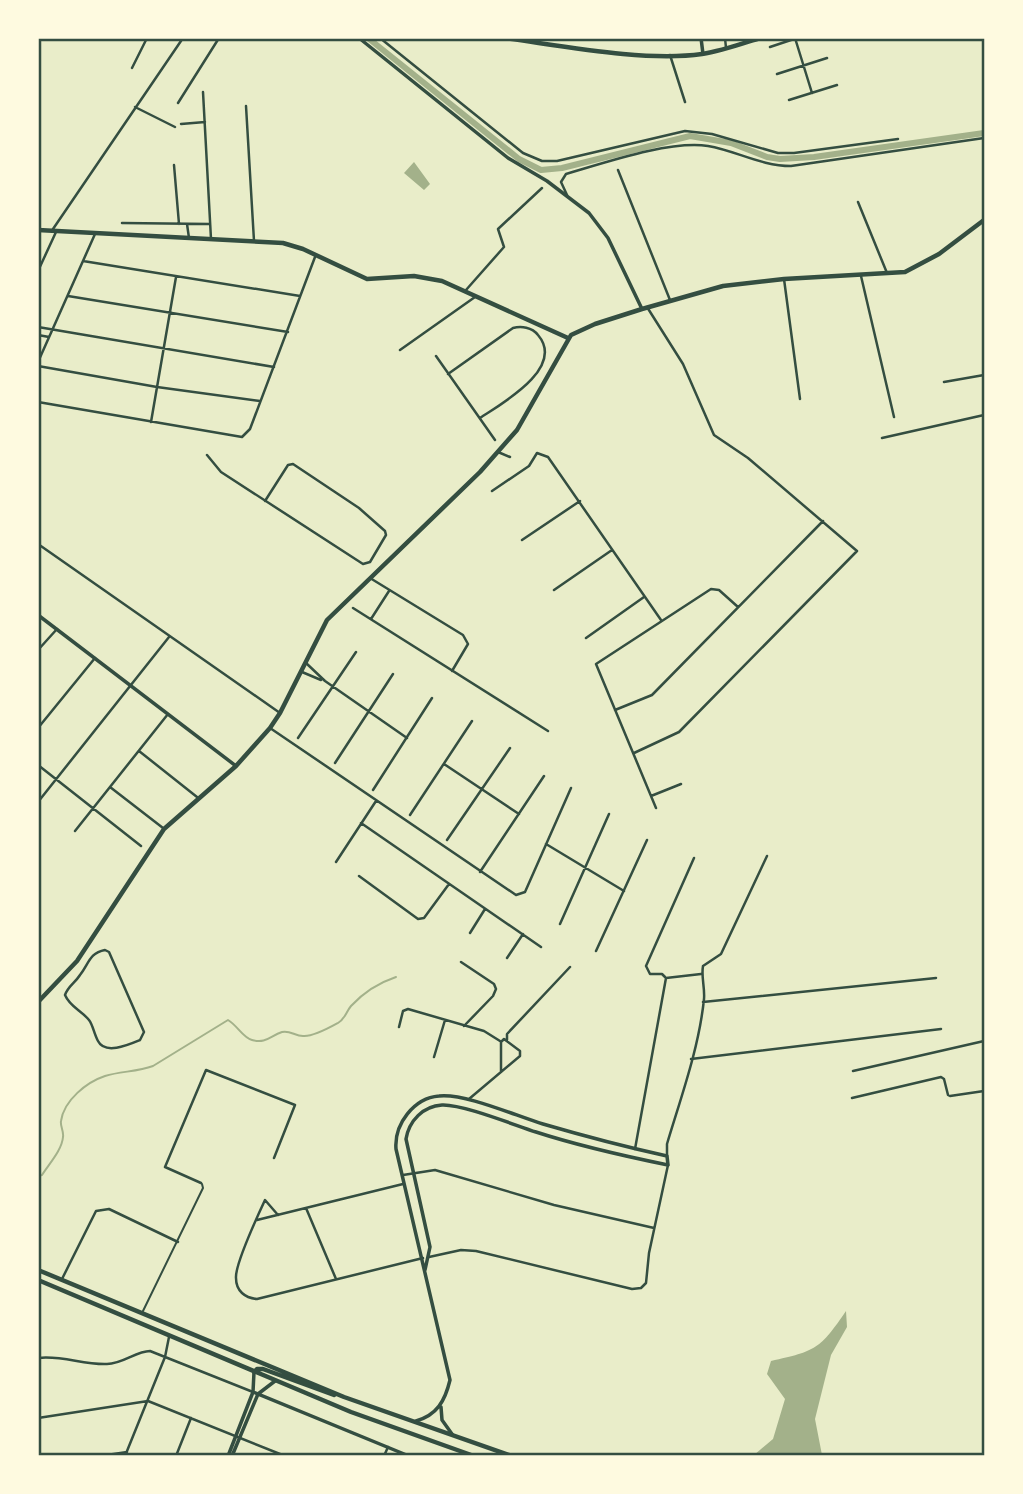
<svg xmlns="http://www.w3.org/2000/svg" width="1023" height="1494" font-family="'PT Sans Narrow',sans-serif">
<style>
.water{fill:#a3b18a}
.lines{fill:none;stroke-linecap:round;stroke-linejoin:round}
.stream{stroke:#a3b18a;stroke-width:2}
.canal{stroke:#a3b18a;stroke-width:6}
.service{stroke:#344e41;stroke-width:2}
.minor{stroke:#344e41;stroke-width:2.5}
.tertiary{stroke:#344e41;stroke-width:3.5}
.secondary{stroke:#344e41;stroke-width:4.5}
.primary{stroke:#344e41;stroke-width:4.5}
.neatline{fill:none;stroke:#344e41;stroke-width:2.5}
</style>
<rect width="100%" height="100%" fill="#e9edc9"/>
<path class="water" d="M 414,162 L 430,184 L 424,190 L 404,173 Z
M 846,1311 L 847,1327 L 831,1355 L 815,1419 L 822,1455 L 754,1455 L 773,1439 L 785,1399 L 767,1374 L 771,1361 C 816,1351 820,1349 846,1311 Z"/>
<g class="lines">
<path class="stream" d="M 38,1176 L 42,1175 C 49,1164 62,1150 63,1137 C 64,1131 60,1126 61,1121 C 64,1100 87,1082 105,1076 C 121,1071 137,1072 153,1066 L 228,1020 C 237,1025 243,1038 252,1040 C 266,1044 270,1036 282,1032 C 290,1030 295,1036 303,1036 C 313,1037 329,1028 338,1023 C 345,1019 346,1012 351,1006 C 364,992 378,983 396,977"/>
<path class="canal" d="M 368,38 L 519,159 L 541,170 L 562,168 L 690,136 L 731,143 L 767,157 L 780,159 L 814,157 L 984,133"/>
<path class="service" d="M 143,1311 L 203,1188 L 202,1184"/>
<path class="minor" d="M 380,38 L 523,153 L 542,161 L 557,161 L 685,131 L 712,134 L 778,153 L 794,153 L 898,139
M 725,38 L 726,48
M 795,38 L 812,93
M 770,47 L 797,38
M 670,55 L 685,102
M 132,68 L 147,38
M 777,74 L 827,58
M 203,92 L 211,239
M 789,100 L 837,85
M 178,103 L 219,38
M 246,106 L 254,241
M 135,107 L 175,127
M 181,124 L 205,122
M 174,165 L 179,224
M 618,170 L 670,300
M 567,195 L 561,182 L 566,174 C 604,163 670,140 708,146 C 737,151 761,166 791,166 L 984,138
M 858,202 L 887,273
M 122,223 L 210,224
M 187,224 L 189,238
M 53,229 L 183,38
M 83,261 L 300,296
M 38,271 L 56,232
M 861,276 L 894,417
M 784,279 L 800,399
M 466,290 L 504,247 L 498,229 L 542,188
M 68,296 L 288,332
M 38,327 L 274,367
M 38,335 L 49,337
M 400,350 L 475,297
M 436,356 L 495,440
M 38,362 L 95,234
M 38,366 L 157,387 L 260,401
M 448,374 L 513,328 C 521,326 532,327 538,335 C 566,368 501,404 480,418
M 944,382 L 984,375
M 38,402 L 242,437 L 250,429 L 315,257
M 151,422 L 176,277
M 882,438 L 984,415
M 498,452 L 510,457
M 207,455 L 221,472 L 363,564 L 370,562
M 492,491 L 529,466 L 537,453 L 548,457 L 661,620
M 265,501 L 288,465 L 293,464 L 359,508 L 385,531 L 386,535 L 370,562
M 522,540 L 580,501
M 38,544 L 280,713
M 370,578 L 463,635 L 468,644 L 452,671
M 554,590 L 612,550
M 353,608 L 548,731
M 371,619 L 389,591
M 586,638 L 644,597
M 38,650 L 57,629
M 306,663 L 325,681 L 407,738
M 302,672 L 321,680
M 615,710 L 652,695 L 823,521
M 38,728 L 95,658
M 270,728 L 516,895 L 525,892 L 571,788
M 298,738 L 356,652
M 139,751 L 197,797
M 634,753 L 679,732 L 857,551 L 748,458 L 714,435 L 683,364 L 647,307
M 335,763 L 393,674
M 444,764 L 519,814
M 38,765 L 141,846
M 110,787 L 163,828
M 373,790 L 432,698
M 651,796 L 681,784
M 38,802 L 169,637
M 656,808 L 596,664 L 711,589 L 719,590 L 738,607
M 410,815 L 472,721
M 361,823 L 541,947
M 75,831 L 168,714
M 447,840 L 510,748
M 546,844 L 624,891
M 336,862 L 376,801
M 480,872 L 544,776
M 359,876 L 418,919 L 424,918 L 449,884
M 560,924 L 609,814
M 470,933 L 485,909
M 105,950 L 109,952 L 144,1032 L 140,1040 C 128,1045 105,1055 98,1041 C 94,1034 93,1025 89,1020 C 81,1010 70,1007 65,995 C 68,986 75,983 80,975 C 89,964 89,953 105,950 Z
M 596,951 L 647,840
M 507,958 L 523,934
M 461,962 L 494,984 L 496,989 L 493,996 L 464,1026
M 665,977 L 662,974 L 650,974 L 646,966 L 694,858
M 666,978 L 701,974
M 703,1002 L 936,978
M 399,1027 L 403,1011 L 408,1009 L 484,1031 L 500,1041
M 507,1040 L 507,1034 L 570,967
M 434,1057 L 445,1020
M 691,1059 L 941,1029
M 853,1071 L 984,1041
M 852,1098 L 941,1077 L 944,1079 L 948,1095 L 950,1096 L 984,1091
M 469,1099 L 520,1056 L 520,1051 L 504,1039 L 501,1042 L 501,1071
M 635,1149 L 666,978
M 667,1156 L 667,1144 C 681,1097 699,1048 704,999 C 705,987 701,977 703,966 L 721,954 L 767,856
M 403,1175 L 435,1170 L 554,1205 L 654,1228
M 201,1183 L 165,1167 L 206,1070 L 295,1105 L 274,1158
M 306,1208 L 336,1279
M 278,1215 L 265,1200 C 258,1215 235,1265 236,1278 C 236,1291 245,1298 257,1299 L 423,1258
M 257,1220 L 403,1184
M 429,1257 L 461,1250 L 476,1251 L 632,1289 L 641,1288 L 646,1283 L 649,1253 L 668,1165
M 62,1279 L 96,1211 L 109,1209 L 178,1242
M 38,1358 C 62,1355 83,1365 107,1364 C 123,1364 136,1351 150,1351 L 253,1392
M 38,1418 L 148,1401 L 285,1456
M 100,1456 L 127,1452
M 125,1456 L 165,1357 L 169,1337
M 176,1456 L 191,1418
M 384,1456 L 388,1447"/>
<path class="tertiary" d="M 359,38 L 508,158 L 547,181 L 589,213 L 608,238 L 642,309
M 701,38 L 703,54
M 38,615 L 236,766
M 253,1392 L 409,1456
M 441,1407 L 442,1420 L 452,1434
M 416,1421 C 437,1415 445,1401 450,1380 L 396,1149 C 394,1124 414,1098 439,1096 C 465,1093 516,1116 543,1124 C 584,1136 626,1147 667,1156 L 668,1165 C 624,1156 579,1146 536,1132 C 514,1125 462,1104 442,1105 C 423,1106 409,1121 406,1139 L 430,1247 L 425,1270
M 228,1456 L 253,1392 L 254,1372
M 232,1456 L 258,1394 L 275,1381"/>
<path class="secondary" d="M 504,38 C 563,46 645,62 702,54 C 722,51 741,44 760,38
M 38,230 L 283,243 L 303,249 L 367,279 L 414,276 L 442,281 L 568,338
M 38,1002 L 77,961 L 164,829 L 236,766 L 270,728 L 280,713 L 327,620 L 480,472 L 517,430 L 571,335 L 595,324 L 642,309 L 723,286 L 784,279 L 905,272 L 939,254 L 984,220"/>
<path class="primary" d="M 38,1270 L 344,1397 L 512,1456
M 38,1280 L 351,1412 L 474,1456
M 254,1372 L 257,1369 L 263,1369 L 334,1395"/>
</g>
<rect width="1023" height="1494" fill="none" stroke="#fefae0" stroke-width="80"/>
<rect x="40" y="40" width="943" height="1414" class="neatline"/>
</svg>
